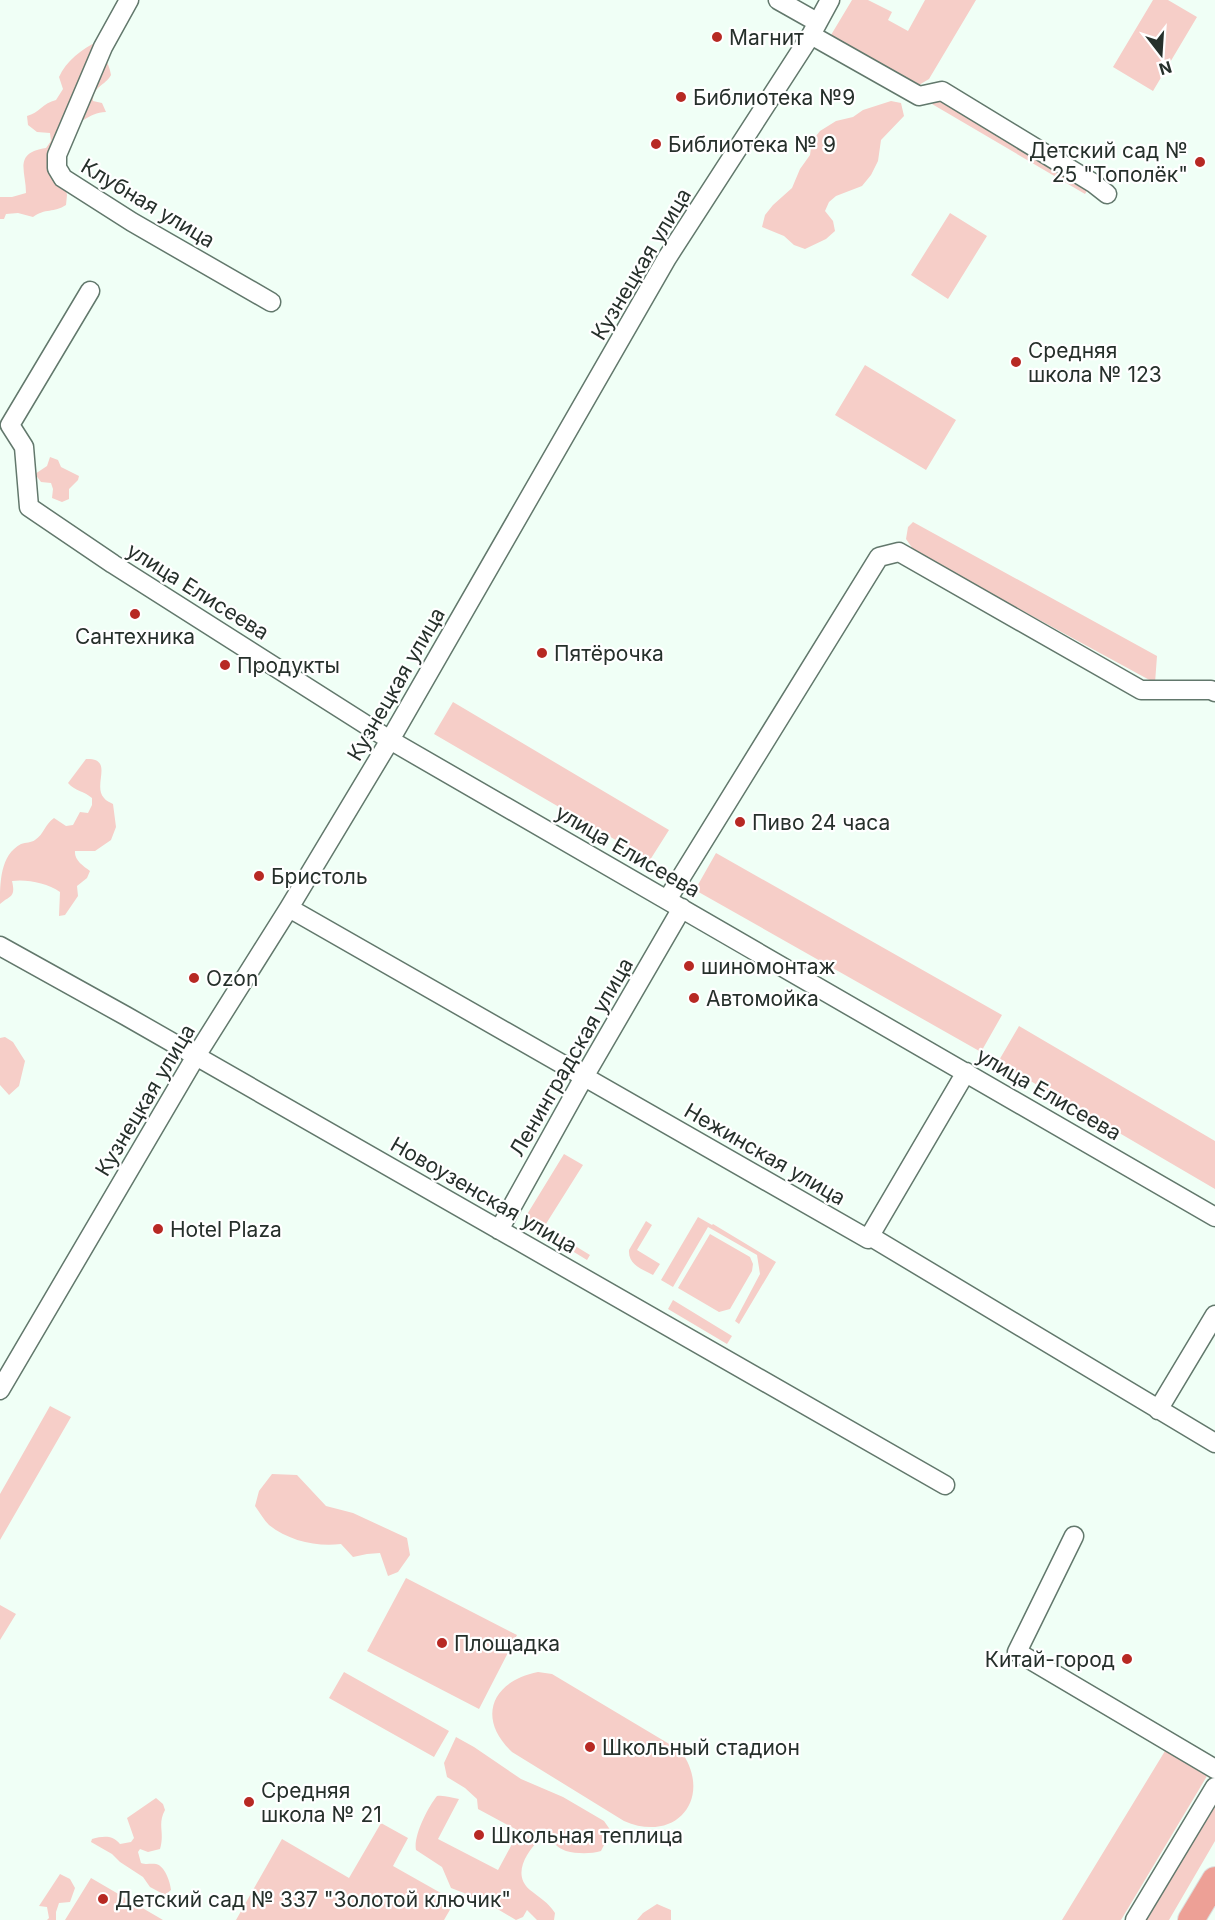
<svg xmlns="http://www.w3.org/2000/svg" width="1215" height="1920" font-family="Inter,sans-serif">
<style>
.green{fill:#f6cec8}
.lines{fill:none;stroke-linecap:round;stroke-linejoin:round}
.minor-casing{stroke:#62786c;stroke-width:21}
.highway-casing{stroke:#dcdedd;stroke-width:28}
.minor{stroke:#fff;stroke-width:18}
.highway{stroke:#eda096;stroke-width:26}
.poi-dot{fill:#b72923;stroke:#fff;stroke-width:2}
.labels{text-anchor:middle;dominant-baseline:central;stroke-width:4.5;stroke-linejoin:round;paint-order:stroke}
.poi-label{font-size:21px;fill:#26302b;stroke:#fff;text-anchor:start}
.street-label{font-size:21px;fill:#26302b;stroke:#fff}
</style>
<rect width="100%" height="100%" fill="#f0fff6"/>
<path class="green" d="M 852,0 L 868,0 L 892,12 L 888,20 L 908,31 L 925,0 L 976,0 L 929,79 L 919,85 L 912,85 L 828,40 Z
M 1153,0 L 1168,0 L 1197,17 L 1153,91 L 1113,67 Z
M 98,41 C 102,53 109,63 111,75 C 105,86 93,86 93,101 L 102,103 L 106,112 C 87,113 82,125 65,128 L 64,181 L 67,195 L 66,205 C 54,213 45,208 33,217 L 18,213 L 6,214 L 4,219 L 0,219 L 0,197 L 12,197 L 26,193 C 26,171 13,153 46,148 L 51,141 L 50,133 L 37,132 L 28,125 L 27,116 C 39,113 43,103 56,100 L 63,89 L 59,77 C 66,61 82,49 98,41 Z
M 937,97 L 1089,187 L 1085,194 L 932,104 Z
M 891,101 L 901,103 L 904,116 L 881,140 L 878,161 L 871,175 L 862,186 L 836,196 L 829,202 L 825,211 L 833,221 L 835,231 L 826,239 L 805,249 L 794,245 L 784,236 L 762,227 L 765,215 L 773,205 L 792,188 L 800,169 L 810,155 L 812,141 L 820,131 L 836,121 L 853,117 L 863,110 Z
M 950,213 L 987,236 L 948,299 L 911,275 Z
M 865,365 L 956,420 L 926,470 L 835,415 Z
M 50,457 L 58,460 L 61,467 L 79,476 L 78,480 L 69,489 L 69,499 L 62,502 L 52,498 L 53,489 L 51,483 L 41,482 L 35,474 L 47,466 Z
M 913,522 L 1157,656 L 1155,683 L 915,552 L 906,539 L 908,527 Z
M 453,702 L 669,830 L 650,860 L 434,734 Z
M 86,759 C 115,758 92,785 104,798 C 106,801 110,802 113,804 L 116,827 L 111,840 L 95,851 L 75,851 C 74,860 83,866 90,871 L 87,878 L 77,886 L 78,896 L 65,915 L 59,916 L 60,892 C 47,883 27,879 12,881 C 16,898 10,895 0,904 C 0,883 0,855 21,844 C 26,842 31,843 35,840 C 44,834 45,824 54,818 L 66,826 L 73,825 L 80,812 L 88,813 L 92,805 L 92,798 C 84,791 75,791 68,783 Z
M 716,853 L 1002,1015 L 981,1052 L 695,890 Z
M 1019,1026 L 1215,1141 L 1215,1189 L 998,1062 Z
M 5,1037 L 13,1042 L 25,1061 L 19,1086 L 9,1095 L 0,1085 L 0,1038 Z
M 564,1154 L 583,1165 L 544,1227 L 590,1255 L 587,1260 L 523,1221 Z
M 698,1217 L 712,1225 L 713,1224 L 776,1262 L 739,1324 L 735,1321 L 760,1274 L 757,1255 L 708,1227 L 673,1287 L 661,1280 Z
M 646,1221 L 652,1225 L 637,1250 L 660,1264 L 653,1275 C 642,1269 628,1265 629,1250 Z
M 710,1234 L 750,1257 L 753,1264 L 752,1271 L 730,1309 L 719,1312 L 678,1288 Z
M 673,1300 L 732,1336 L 727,1344 L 668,1309 Z
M 50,1406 L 71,1417 L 0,1540 L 0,1494 Z
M 272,1474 L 297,1475 L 326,1506 L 353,1513 L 407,1538 L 410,1555 L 398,1572 L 388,1576 L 380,1553 L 367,1554 L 353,1557 L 341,1544 C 317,1547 289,1541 269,1525 C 264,1520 260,1513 255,1506 L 259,1491 Z
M 406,1578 L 517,1635 L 479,1709 L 367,1651 Z
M 0,1605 L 16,1614 L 0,1640 Z
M 344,1672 L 449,1731 L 434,1757 L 329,1698 Z
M 538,1672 L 552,1674 L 681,1751 C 714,1798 676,1844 624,1821 L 512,1752 C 476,1718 492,1681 538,1672 Z
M 456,1737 L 474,1747 L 521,1779 L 563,1797 L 604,1821 L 611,1831 L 601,1851 C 591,1854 577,1854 566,1851 C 553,1846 556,1840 539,1840 C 526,1853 512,1875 530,1890 C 540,1898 548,1902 555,1913 L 554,1920 L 537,1920 L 527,1910 L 523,1917 L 516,1920 L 494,1907 L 485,1906 L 464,1893 L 451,1888 L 442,1867 L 416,1850 C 413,1836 428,1807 437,1796 C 445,1795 451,1798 459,1799 L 438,1839 L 498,1870 L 519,1831 L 478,1809 L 477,1799 L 465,1788 L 447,1777 L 444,1763 Z
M 1165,1751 L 1207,1776 L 1121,1920 L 1062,1920 Z
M 156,1798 L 163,1804 L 165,1810 C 157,1825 165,1832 160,1849 L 148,1852 L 140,1849 L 138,1852 L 141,1863 C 147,1865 150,1863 156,1864 C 165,1866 170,1882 171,1890 L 165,1895 L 150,1887 L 143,1877 L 120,1862 L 112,1854 L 91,1842 L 92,1839 C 104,1836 112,1835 120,1844 L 131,1842 L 134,1838 L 127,1818 Z
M 1215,1803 L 1215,1841 L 1169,1920 L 1147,1920 Z
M 381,1823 L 408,1838 L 393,1866 L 455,1901 L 444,1920 L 236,1920 L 282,1839 L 349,1878 Z
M 60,1874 L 70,1879 L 75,1888 L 70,1902 L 59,1903 L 56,1912 L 56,1920 L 47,1920 L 49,1918 L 47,1907 L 39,1906 Z
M 91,1878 L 163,1920 L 65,1920 Z
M 657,1904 L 671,1910 L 671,1920 L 637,1920 L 643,1913 Z"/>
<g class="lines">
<g class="minor-casing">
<path id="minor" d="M 129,0 L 103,47 L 57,155 L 57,168 L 63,178 L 132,222 L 271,302
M 778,0 L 817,22
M 811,35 L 919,96 L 942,91 L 1093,183 L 1107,194
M 90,291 L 10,425 L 24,447 L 29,507 L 113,564 L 390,740 L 1215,1217
M 667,900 L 879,557 L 899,552 L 1141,690 L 1211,690 L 1215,692
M 289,908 L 868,1239 L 873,1238 L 1215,1443
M 0,946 L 126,1016 L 945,1485
M 499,1230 L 584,1077 L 682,908
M 868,1239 L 966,1072
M 0,1390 L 196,1056 L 289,908 L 390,740 L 667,258 L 811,35 L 830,0
M 1158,1410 L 1215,1315
M 1074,1536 L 1017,1652 L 1215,1769
M 1135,1920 L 1215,1787"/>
</g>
<g class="highway-casing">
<path id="highway" d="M 1191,1920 L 1215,1880"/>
</g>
<use href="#minor" class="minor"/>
<use href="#highway" class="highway"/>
</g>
<g class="poi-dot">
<circle cx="717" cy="37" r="6"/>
<circle cx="681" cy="97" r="6"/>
<circle cx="656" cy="144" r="6"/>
<circle cx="1200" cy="162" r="6"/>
<circle cx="1016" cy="362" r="6"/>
<circle cx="135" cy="614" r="6"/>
<circle cx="542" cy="653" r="6"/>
<circle cx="225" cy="665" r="6"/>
<circle cx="740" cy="822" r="6"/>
<circle cx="259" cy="876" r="6"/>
<circle cx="689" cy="966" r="6"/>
<circle cx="194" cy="978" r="6"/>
<circle cx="694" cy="998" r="6"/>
<circle cx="158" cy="1229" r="6"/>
<circle cx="442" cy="1643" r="6"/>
<circle cx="1127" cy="1659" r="6"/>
<circle cx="590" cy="1747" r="6"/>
<circle cx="249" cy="1802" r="6"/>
<circle cx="479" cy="1835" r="6"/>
<circle cx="103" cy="1899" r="6"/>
</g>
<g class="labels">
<g class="poi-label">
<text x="729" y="37">Магнит</text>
<text x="693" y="97">Библиотека №9</text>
<text x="668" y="144">Библиотека № 9</text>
<text x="1188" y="150" text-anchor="end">Детский сад №<tspan x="1188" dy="24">25 "Тополёк"</tspan></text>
<text x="1028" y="350">Средняя<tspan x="1028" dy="24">школа № 123</tspan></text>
<text x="135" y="636" text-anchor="middle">Сантехника</text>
<text x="554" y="653">Пятёрочка</text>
<text x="237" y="665">Продукты</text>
<text x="752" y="822">Пиво 24 часа</text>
<text x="271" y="876">Бристоль</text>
<text x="701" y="966">шиномонтаж</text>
<text x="206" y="978">Ozon</text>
<text x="706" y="998">Автомойка</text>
<text x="170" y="1229">Hotel Plaza</text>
<text x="454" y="1643">Площадка</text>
<text x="1115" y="1659" text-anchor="end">Китай-город</text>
<text x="602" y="1747">Школьный стадион</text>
<text x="261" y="1790">Средняя<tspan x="261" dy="24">школа № 21</tspan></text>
<text x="491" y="1835">Школьная теплица</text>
<text x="115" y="1899">Детский сад № 337 "Золотой ключик"</text>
</g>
<g class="street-label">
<text transform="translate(148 203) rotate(31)">Клубная улица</text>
<text transform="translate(641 264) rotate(-59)">Кузнецкая улица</text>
<text transform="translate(198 591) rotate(32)">улица Елисеева</text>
<text transform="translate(396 684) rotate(-60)">Кузнецкая улица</text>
<text transform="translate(628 851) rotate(30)">улица Елисеева</text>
<text transform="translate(571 1057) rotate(-60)">Ленинградская улица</text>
<text transform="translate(1049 1094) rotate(30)">улица Елисеева</text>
<text transform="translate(145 1100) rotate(-59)">Кузнецкая улица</text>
<text transform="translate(765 1154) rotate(30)">Нежинская улица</text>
<text transform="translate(484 1195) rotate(30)">Новоузенская улица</text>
</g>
</g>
<g transform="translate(1161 54) rotate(163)" stroke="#ffffff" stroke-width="4.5" paint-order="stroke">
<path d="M0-4.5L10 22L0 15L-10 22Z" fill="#26302b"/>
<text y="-9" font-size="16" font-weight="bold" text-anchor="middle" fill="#26302b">N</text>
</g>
</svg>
